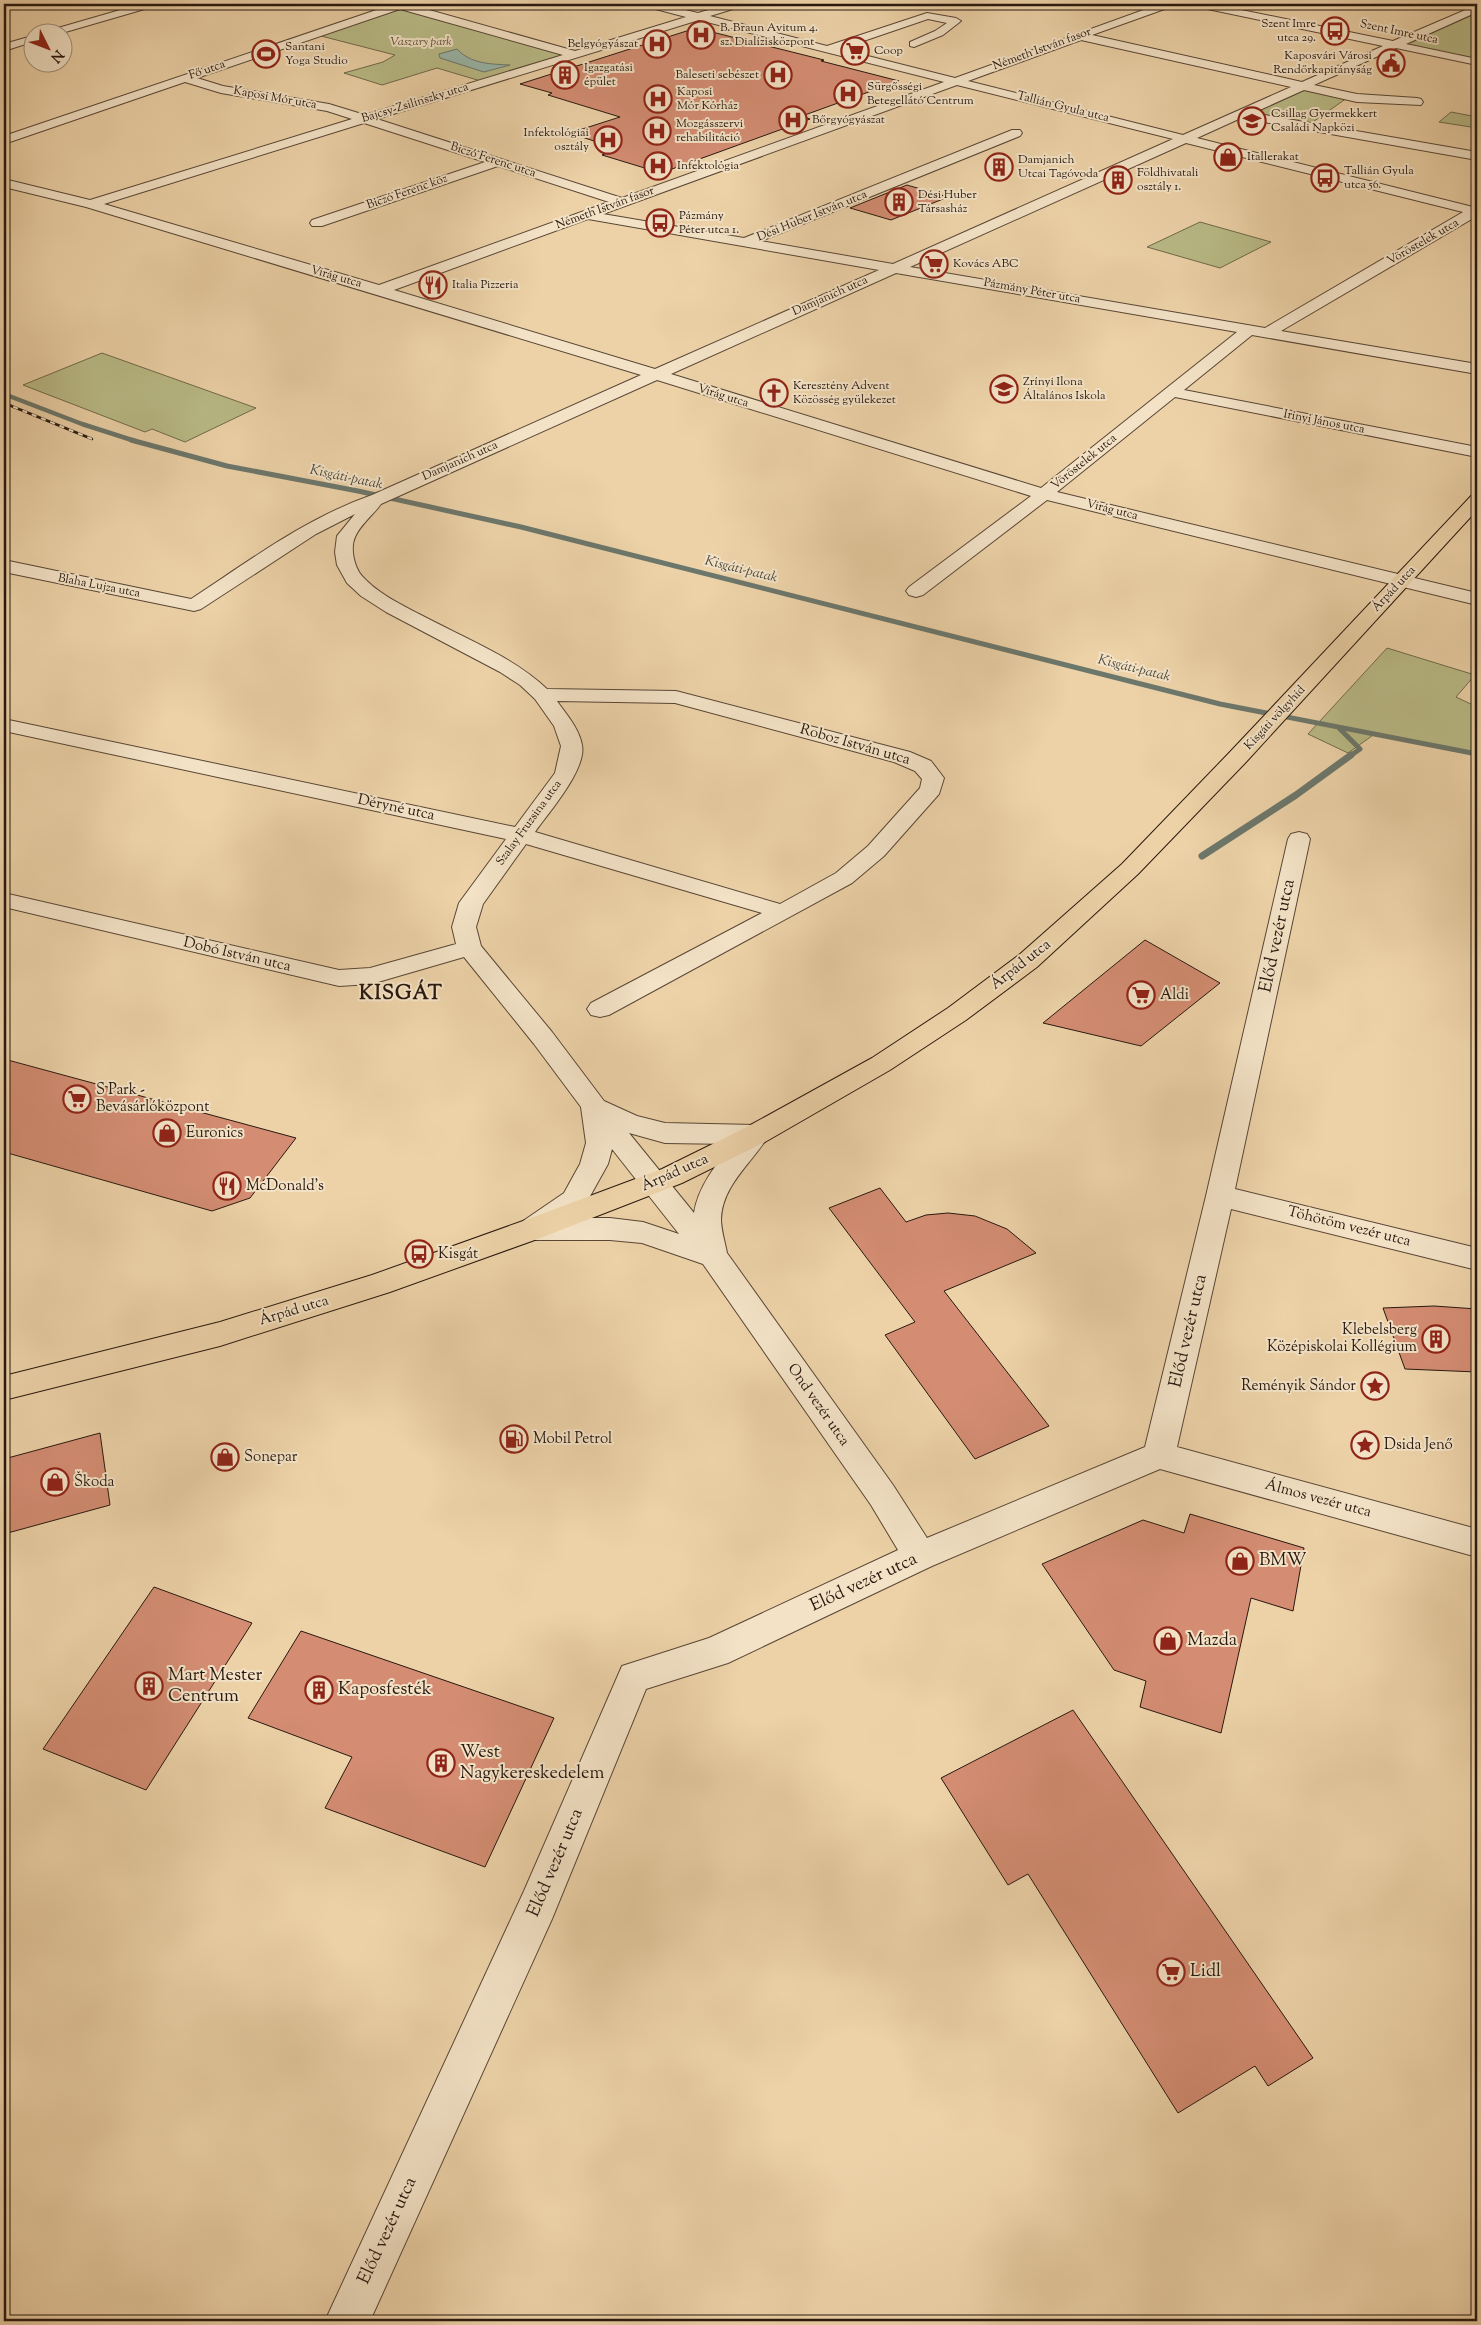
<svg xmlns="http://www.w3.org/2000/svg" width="1481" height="2325" font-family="'Sorts Mill Goudy',serif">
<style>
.green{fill:#b9bb87;stroke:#706a4b}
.water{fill:#99b7aa;stroke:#6c776c}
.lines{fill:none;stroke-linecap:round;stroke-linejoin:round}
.stream-far2{stroke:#6c776c;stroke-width:4.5}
.stream-far1{stroke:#6c776c;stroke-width:5}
.stream{stroke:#6c776c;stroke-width:7}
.building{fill:#d48d73;stroke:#28180f}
.minor-casing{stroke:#594635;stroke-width:2}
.major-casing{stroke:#28180f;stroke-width:2}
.minor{fill:#f3e2c6;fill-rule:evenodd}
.major{fill:#edd2a8;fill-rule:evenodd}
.rail-casing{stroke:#28180f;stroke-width:2.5}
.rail{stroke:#f3e2c6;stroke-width:2;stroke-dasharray:5;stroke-linecap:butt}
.labels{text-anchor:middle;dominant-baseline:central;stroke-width:4;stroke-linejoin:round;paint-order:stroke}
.far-poi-label{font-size:12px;fill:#28180f;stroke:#f3e2c6;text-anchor:start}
.far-street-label{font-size:12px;fill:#28180f;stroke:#f3e2c6}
.far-park-label{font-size:12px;font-style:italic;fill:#544933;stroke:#f3e2c6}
.far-water-label{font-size:14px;font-style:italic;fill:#4a483e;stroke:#f3e2c6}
.street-label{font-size:15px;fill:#28180f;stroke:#f3e2c6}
.poi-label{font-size:15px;fill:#28180f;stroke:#f3e2c6;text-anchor:start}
.near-street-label{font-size:18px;fill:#28180f;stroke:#f3e2c6}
.near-poi-label{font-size:18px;fill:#28180f;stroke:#f3e2c6;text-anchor:start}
.district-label{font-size:20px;font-weight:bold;letter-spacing:1px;fill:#28180f;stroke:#f3e2c6}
</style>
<rect width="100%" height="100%" fill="#edd2a8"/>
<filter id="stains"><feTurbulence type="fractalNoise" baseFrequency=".004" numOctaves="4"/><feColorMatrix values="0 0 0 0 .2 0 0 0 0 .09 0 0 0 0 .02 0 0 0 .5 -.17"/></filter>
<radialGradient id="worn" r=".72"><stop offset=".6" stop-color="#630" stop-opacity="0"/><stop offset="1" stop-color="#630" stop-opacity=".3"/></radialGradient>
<path class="green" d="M 406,7 L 573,54 L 484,82 L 437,68 L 382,85 L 344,73 L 383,62 L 395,55 L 321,36 Z
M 1477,13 L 1477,60 L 1405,45 Z
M 1307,89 L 1347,98 L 1310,124 L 1252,114 Z
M 1451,112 L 1477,117 L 1477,128 L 1439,122 Z
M 1200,222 L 1271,242 L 1220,268 L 1147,247 Z
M 102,353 L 256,408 L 185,442 L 152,429 L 145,432 L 23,385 Z
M 1387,648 L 1475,675 L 1456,697 L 1477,707 L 1477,753 L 1376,733 L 1348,753 L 1308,734 Z"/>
<path class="water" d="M 457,49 C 471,64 490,64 510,65 L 484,72 L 440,58 L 439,54 Z"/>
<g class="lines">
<path class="stream-far2" d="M 4,394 L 82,424 L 135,441"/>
<path class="stream-far1" d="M 131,440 L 227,466 L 358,491 L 521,527 L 1220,704 L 1477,754
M 1339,728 L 1360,749 L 1350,756"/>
<path class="stream" d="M 1202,856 L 1296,795 L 1351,755"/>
</g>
<path class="building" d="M 696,28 L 824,60 L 821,61 L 899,81 L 802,116 L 810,119 L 661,173 L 602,155 L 618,149 L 570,133 L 620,117 L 548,95 L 552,93 L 520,84 Z
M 907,185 L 948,197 L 891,220 L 850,208 Z
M 1145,940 L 1220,983 L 1141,1046 L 1043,1023 Z
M 4,1059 L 296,1138 L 250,1198 L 212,1211 L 4,1152 Z
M 880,1188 L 906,1222 L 926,1215 L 948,1213 L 975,1216 L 1007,1229 L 1036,1253 L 944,1291 L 1049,1426 L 975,1459 L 885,1335 L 915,1322 L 829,1208 Z
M 1434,1306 L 1477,1309 L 1477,1372 L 1405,1369 L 1383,1308 Z
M 100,1433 L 110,1505 L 4,1534 L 4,1459 Z
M 1190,1514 L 1304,1548 L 1293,1611 L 1251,1598 L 1221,1733 L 1140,1707 L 1146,1681 L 1114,1670 L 1042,1564 L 1143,1520 L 1184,1533 Z
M 154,1587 L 252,1623 L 146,1790 L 43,1749 Z
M 301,1631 L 554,1718 L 485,1867 L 325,1808 L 352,1757 L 248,1718 Z
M 1073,1710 L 1313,2058 L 1268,2086 L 1255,2066 L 1178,2113 L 1028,1874 L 1008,1885 L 941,1778 Z"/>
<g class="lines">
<g class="minor-casing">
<path id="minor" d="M 141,4 L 156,4 L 155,6 L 62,33 L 50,32 L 51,30 Z
M 394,4 L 408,4 L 575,51 L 686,17 L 644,6 L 643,4 L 660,4 L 698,13 L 729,4 L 744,4 L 743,6 L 710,16 L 827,46 L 927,13 L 956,18 L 961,21 L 943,35 L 914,47 L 910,46 L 910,42 L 935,31 L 947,23 L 928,19 L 840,49 L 955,78 L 1160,4 L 1174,4 L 1173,6 L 1092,35 L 1302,82 L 1383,46 L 1198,7 L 1193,4 L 1212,4 L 1393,41 L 1477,5 L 1477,12 L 1406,44 L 1477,59 L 1477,65 L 1396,48 L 1314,85 L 1357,94 L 1417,98 L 1421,99 L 1423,102 L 1421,105 L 1357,102 L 1304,90 L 1253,113 L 1477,152 L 1477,160 L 1241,118 L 1197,138 L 1477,208 L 1477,216 L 1281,331 L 1477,364 L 1477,374 L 1252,335 L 1184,390 L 1477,447 L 1477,457 L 1175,397 L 1057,492 L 1477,593 L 1477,605 L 1047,500 L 923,595 L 916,597 L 909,595 L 906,591 L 909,587 L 1031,496 L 657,380 L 381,504 C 374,514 360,525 355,537 C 350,548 354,567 362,576 C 377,593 400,604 419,614 C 462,637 512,656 547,689 L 676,691 L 910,752 L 931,761 L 944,778 L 939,794 L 884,856 L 852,883 L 609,1015 L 600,1017 L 591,1015 L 587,1009 L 591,1003 L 762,913 L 526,844 L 483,904 L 476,927 L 481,946 L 552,1032 L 604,1101 L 637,1116 L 665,1123 L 755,1125 L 765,1128 L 769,1135 C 753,1162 722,1185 721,1219 C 721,1230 725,1242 727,1253 L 893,1485 L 927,1538 L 1145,1447 L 1206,1196 L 1288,839 L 1291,834 L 1299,832 L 1307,834 L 1310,839 L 1235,1189 L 1477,1248 L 1477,1270 L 1231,1209 L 1177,1447 L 1477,1529 L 1477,1557 L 1160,1469 L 932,1566 L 728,1663 L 646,1689 L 552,1919 L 370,2321 L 325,2321 L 524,1891 L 622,1666 L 709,1638 L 898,1550 L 871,1505 L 703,1264 L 642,1243 L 610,1240 L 533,1240 L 523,1237 L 519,1229 L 523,1221 L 564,1193 L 580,1164 L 586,1143 L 581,1107 L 534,1044 L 464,957 L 371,984 L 339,986 L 4,907 L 4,893 L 339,970 L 370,968 L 456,944 L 452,927 L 459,903 L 506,839 L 4,731 L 4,719 L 515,827 L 555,773 L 561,746 L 554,726 L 535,699 L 520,685 L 500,672 L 386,612 L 361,596 L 347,583 L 337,565 L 335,552 L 337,536 L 355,514 L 316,534 L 201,609 L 194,611 L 4,572 L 4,560 L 191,599 C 249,561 306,518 372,495 L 641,375 L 86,207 L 4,187 L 4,179 L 90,200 L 352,119 L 327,111 L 221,93 L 185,82 L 4,144 L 4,136 ZM 400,9 L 563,55 L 365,115 L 329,104 L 223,86 L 197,78 ZM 699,20 L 944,82 L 622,198 L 377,119 ZM 1081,40 L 1291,87 L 1183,135 L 968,81 ZM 957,85 L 1173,139 L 893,264 L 761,241 L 1020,136 L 1022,133 L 1020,130 L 1012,130 L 744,238 L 603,214 ZM 364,123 L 485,162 L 312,220 L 310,223 L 312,226 L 322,226 L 498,166 L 609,202 L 379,285 L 104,204 ZM 1186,143 L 1463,212 L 1265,328 L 910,267 ZM 588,219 L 879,270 L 655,369 L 394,290 ZM 896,273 L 1237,332 L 1041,488 L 671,374 ZM 557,701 L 675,703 L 894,762 L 915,771 L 922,779 L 920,788 L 868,846 L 836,873 L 780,904 L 535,832 C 549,812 587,769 582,745 C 579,728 566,714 557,701 ZM 629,1133 L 665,1143 L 733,1144 C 716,1164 698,1187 694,1213 ZM 612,1149 L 679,1234 L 643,1222 L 610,1218 L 569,1218 L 584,1207 L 608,1164 Z
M 32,36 L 32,42 L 4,51 L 4,44 Z"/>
</g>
<g class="major-casing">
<path id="major" d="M 1477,495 L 1477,510 L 1246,762 L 1138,874 L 1037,967 L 966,1020 L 890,1070 L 765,1142 L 682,1183 L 543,1237 L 390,1292 L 220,1346 L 4,1400 L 4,1376 L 220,1322 L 372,1275 L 523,1221 L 662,1169 L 745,1128 L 872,1058 L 948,1008 L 1019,955 L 1122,864 L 1230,752 L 1471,496 Z"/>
</g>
<use href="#minor" class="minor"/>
<use href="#major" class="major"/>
<g class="rail-casing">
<path id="rail" d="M 4,403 L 92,439"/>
</g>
<use href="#rail" class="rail"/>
</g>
<defs>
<g id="bus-ring" transform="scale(1.4375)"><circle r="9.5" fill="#f3e2c6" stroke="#8f2418" stroke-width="1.5"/><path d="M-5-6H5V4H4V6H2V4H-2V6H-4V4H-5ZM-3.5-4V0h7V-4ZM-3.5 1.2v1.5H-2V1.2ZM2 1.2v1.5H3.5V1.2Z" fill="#8f2418"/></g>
<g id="hospital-ring" transform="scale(1.4375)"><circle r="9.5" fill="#f3e2c6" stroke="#8f2418" stroke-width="1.5"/><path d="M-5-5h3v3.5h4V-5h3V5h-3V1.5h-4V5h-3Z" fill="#8f2418"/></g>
<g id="supermarket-ring" transform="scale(1.4375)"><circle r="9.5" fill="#f3e2c6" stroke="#8f2418" stroke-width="1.5"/><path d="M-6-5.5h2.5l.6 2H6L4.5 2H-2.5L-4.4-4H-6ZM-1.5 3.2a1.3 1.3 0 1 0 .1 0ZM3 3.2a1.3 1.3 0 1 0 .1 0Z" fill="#8f2418"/></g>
<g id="stadium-ring" transform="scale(1.4375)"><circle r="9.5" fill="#f3e2c6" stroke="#8f2418" stroke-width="1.5"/><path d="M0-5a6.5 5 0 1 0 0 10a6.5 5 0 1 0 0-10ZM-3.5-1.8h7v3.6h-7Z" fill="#8f2418"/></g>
<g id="civic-ring" transform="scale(1.4375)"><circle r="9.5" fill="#f3e2c6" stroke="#8f2418" stroke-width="1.5"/><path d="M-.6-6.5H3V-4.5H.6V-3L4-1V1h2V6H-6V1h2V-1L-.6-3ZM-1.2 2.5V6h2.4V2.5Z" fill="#8f2418"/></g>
<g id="building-ring" transform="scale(1.4375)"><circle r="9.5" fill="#f3e2c6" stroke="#8f2418" stroke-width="1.5"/><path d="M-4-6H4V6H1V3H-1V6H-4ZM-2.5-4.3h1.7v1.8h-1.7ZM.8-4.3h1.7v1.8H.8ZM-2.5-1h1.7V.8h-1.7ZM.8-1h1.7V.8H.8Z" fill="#8f2418"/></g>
<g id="school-ring" transform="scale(1.4375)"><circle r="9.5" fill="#f3e2c6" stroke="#8f2418" stroke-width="1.5"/><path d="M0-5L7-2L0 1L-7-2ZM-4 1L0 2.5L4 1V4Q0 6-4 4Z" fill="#8f2418"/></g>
<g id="shop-ring" transform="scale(1.4375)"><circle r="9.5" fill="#f3e2c6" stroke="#8f2418" stroke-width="1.5"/><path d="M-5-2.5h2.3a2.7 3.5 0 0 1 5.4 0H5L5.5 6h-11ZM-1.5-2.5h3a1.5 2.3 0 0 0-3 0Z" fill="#8f2418"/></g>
<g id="restaurant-ring" transform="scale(1.4375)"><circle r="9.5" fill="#f3e2c6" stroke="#8f2418" stroke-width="1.5"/><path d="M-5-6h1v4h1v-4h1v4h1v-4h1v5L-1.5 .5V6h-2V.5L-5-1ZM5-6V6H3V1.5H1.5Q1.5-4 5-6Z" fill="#8f2418"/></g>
<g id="church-ring" transform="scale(1.4375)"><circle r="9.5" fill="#f3e2c6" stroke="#8f2418" stroke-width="1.5"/><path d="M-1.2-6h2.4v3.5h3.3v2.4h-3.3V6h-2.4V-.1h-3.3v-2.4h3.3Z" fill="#8f2418"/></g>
<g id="sight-ring" transform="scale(1.4375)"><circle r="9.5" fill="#f3e2c6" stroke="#8f2418" stroke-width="1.5"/><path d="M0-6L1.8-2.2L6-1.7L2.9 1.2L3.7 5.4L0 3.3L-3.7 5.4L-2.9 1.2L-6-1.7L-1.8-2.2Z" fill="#8f2418"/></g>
<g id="fuel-ring" transform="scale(1.4375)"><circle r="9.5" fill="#f3e2c6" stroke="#8f2418" stroke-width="1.5"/><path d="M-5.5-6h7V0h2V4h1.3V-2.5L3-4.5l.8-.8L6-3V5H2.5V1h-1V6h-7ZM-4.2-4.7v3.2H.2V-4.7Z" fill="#8f2418"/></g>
</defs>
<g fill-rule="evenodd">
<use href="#bus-ring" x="1335" y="31"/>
<use href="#hospital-ring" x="701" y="35"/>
<use href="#hospital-ring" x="657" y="44"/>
<use href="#supermarket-ring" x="855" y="51"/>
<use href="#stadium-ring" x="266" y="54"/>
<use href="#civic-ring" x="1391" y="63"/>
<use href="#building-ring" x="565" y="75"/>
<use href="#hospital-ring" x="778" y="75"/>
<use href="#hospital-ring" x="848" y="94"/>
<use href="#hospital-ring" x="658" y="99"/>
<use href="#hospital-ring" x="793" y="120"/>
<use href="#school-ring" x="1252" y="121"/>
<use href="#hospital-ring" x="657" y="131"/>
<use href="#hospital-ring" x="608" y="140"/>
<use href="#shop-ring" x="1228" y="157"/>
<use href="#hospital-ring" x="658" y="166"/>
<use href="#building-ring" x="999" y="167"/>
<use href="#bus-ring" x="1325" y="178"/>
<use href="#building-ring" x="1118" y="180"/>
<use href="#building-ring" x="899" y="202"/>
<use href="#bus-ring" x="660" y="223"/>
<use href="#supermarket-ring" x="934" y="264"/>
<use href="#restaurant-ring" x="433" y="285"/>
<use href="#school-ring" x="1004" y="389"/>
<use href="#church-ring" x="774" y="393"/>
<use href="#supermarket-ring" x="1141" y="995"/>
<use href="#supermarket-ring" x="77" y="1099"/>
<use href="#shop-ring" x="167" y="1133"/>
<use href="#restaurant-ring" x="227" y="1186"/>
<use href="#bus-ring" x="419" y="1254"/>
<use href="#building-ring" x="1436" y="1339"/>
<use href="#sight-ring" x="1375" y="1386"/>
<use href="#fuel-ring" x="514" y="1439"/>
<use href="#sight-ring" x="1365" y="1445"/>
<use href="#shop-ring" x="225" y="1457"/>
<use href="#shop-ring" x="55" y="1482"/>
<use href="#shop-ring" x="1240" y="1561"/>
<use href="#shop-ring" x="1168" y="1641"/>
<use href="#building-ring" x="149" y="1686"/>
<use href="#building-ring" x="319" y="1690"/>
<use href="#building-ring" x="441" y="1763"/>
<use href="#supermarket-ring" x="1171" y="1972"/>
</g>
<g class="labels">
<g class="far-poi-label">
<text x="1316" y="24" text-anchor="end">Szent Imre<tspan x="1316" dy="14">utca 29.</tspan></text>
<text x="720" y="28">B. Braun Avitum 4.<tspan x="720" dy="14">sz. Dialízisközpont</tspan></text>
<text x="638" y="44" text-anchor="end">Belgyógyászat</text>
<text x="285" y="47">Santani<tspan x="285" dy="14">Yoga Studio</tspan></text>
<text x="874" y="51">Coop</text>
<text x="1372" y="56" text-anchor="end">Kaposvári Városi<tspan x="1372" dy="14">Rendőrkapitányság</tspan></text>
<text x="584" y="68">Igazgatási<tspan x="584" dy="14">épület</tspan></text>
<text x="759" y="75" text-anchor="end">Baleseti sebészet</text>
<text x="867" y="87">Sürgősségi<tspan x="867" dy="14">Betegellátó Centrum</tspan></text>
<text x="677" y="92">Kaposi<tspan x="677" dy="14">Mór Kórház</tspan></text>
<text x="1271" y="114">Csillag Gyermekkert<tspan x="1271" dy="14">Családi Napközi</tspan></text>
<text x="812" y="120">Bőrgyógyászat</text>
<text x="676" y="124">Mozgásszervi<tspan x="676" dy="14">rehabilitáció</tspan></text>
<text x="589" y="133" text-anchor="end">Infektológiai<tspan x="589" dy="14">osztály</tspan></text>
<text x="1247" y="157">Itallerakat</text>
<text x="1018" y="160">Damjanich<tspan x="1018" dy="14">Utcai Tagóvoda</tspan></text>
<text x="677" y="166">Infektológia</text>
<text x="1344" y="171">Tallián Gyula<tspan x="1344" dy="14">utca 56.</tspan></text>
<text x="1137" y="173">Földhivatali<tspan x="1137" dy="14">osztály 1.</tspan></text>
<text x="918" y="195">Dési Huber<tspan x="918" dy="14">Társasház</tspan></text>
<text x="679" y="216">Pázmány<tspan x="679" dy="14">Péter utca 1.</tspan></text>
<text x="953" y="264">Kovács ABC</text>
<text x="452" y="285">Italia Pizzeria</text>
<text x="1023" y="382">Zrínyi Ilona<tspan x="1023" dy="14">Általános Iskola</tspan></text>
<text x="793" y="386">Keresztény Advent<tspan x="793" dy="14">Közösség gyülekezet</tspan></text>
</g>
<g class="far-street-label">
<text transform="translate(1399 32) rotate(12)">Szent Imre utca</text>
<text transform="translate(1042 49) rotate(-20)">Németh István fasor</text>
<text transform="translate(207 70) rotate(-19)">Fő utca</text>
<text transform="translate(275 98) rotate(10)">Kaposi Mór utca</text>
<text transform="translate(415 103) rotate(-17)">Bajcsy-Zsilinszky utca</text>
<text transform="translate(1063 107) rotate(14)">Tallián Gyula utca</text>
<text transform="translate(493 160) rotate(18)">Biczó Ferenc utca</text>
<text transform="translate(407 192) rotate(-19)">Biczó Ferenc köz</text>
<text transform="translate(605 208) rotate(-20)">Németh István fasor</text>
<text transform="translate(812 216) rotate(-22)">Dési Huber István utca</text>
<text transform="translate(1423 242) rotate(-30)">Vöröstelek utca</text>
<text transform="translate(336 277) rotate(16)">Virág utca</text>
<text transform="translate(1032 291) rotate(10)">Pázmány Péter utca</text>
<text transform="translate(830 296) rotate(-24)">Damjanich utca</text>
<text transform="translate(723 396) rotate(17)">Virág utca</text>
<text transform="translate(1324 422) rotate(11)">Irinyi János utca</text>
<text transform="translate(460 461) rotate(-24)">Damjanich utca</text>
<text transform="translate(1084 462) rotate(-39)">Vöröstelek utca</text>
<text transform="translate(1112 510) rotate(14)">Virág utca</text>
<text transform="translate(99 586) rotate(11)">Blaha Lujza utca</text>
<text transform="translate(1394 589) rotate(-47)">Árpád utca</text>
<text transform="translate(1275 718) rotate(-47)">Kisgáti völgyhíd</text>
<text transform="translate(529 823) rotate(-54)">Szalay Fruzsina utca</text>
</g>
<g class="far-park-label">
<text x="421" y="42">Vaszary park</text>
</g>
<g class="far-water-label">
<text transform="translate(346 478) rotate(12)">Kisgáti-patak</text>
<text transform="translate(741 570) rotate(14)">Kisgáti-patak</text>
<text transform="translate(1134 669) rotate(14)">Kisgáti-patak</text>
</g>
<g class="street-label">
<text transform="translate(855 745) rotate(16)">Roboz István utca</text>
<text transform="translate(396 808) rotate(12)">Déryné utca</text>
<text transform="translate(237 955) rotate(13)">Dobó István utca</text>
<text transform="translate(1021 965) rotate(-38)">Árpád utca</text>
<text transform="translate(675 1173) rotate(-24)">Árpád utca</text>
<text transform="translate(1349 1227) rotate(14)">Töhötöm vezér utca</text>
<text transform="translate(294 1311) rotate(-17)">Árpád utca</text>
<text transform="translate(818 1405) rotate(55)">Ond vezér utca</text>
<text transform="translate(1318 1499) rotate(15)">Álmos vezér utca</text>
</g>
<g class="poi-label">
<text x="1160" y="995">Aldi</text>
<text x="96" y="1090">S Park -<tspan x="96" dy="17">Bevásárlóközpont</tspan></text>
<text x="186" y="1133">Euronics</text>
<text x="246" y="1186">McDonald's</text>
<text x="438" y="1254">Kisgát</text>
<text x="1417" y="1330" text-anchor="end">Klebelsberg<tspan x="1417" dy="17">Középiskolai Kollégium</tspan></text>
<text x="1356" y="1386" text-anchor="end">Reményik Sándor</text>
<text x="533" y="1439">Mobil Petrol</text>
<text x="1384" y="1445">Dsida Jenő</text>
<text x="244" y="1457">Sonepar</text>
<text x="74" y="1482">Škoda</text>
</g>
<g class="near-street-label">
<text transform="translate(1278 936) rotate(-78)">Előd vezér utca</text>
<text transform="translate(1189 1331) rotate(-77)">Előd vezér utca</text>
<text transform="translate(864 1583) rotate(-25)">Előd vezér utca</text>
<text transform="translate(556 1863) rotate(-67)">Előd vezér utca</text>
<text transform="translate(388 2231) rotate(-65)">Előd vezér utca</text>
</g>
<g class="near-poi-label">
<text x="1259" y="1561">BMW</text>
<text x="1187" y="1641">Mazda</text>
<text x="168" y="1676">Mart Mester<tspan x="168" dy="21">Centrum</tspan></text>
<text x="338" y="1690">Kaposfesték</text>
<text x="460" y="1753">West<tspan x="460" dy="21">Nagykereskedelem</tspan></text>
<text x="1190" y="1972">Lidl</text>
</g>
<g class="district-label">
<text x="401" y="994">KISGÁT</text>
</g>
</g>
<rect width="1481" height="2325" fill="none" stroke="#edd2a8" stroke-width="20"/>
<rect x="5" y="5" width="1471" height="2315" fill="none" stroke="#28180f" stroke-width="2.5"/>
<rect x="10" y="10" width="1461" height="2305" fill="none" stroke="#28180f"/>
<g transform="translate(48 48) rotate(132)"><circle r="24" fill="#f3e2c6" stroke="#a2917d"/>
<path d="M0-4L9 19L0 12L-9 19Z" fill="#8f2418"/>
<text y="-8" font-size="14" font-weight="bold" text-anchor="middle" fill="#28180f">N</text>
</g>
<rect width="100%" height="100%" filter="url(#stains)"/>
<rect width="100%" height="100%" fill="url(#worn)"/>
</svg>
